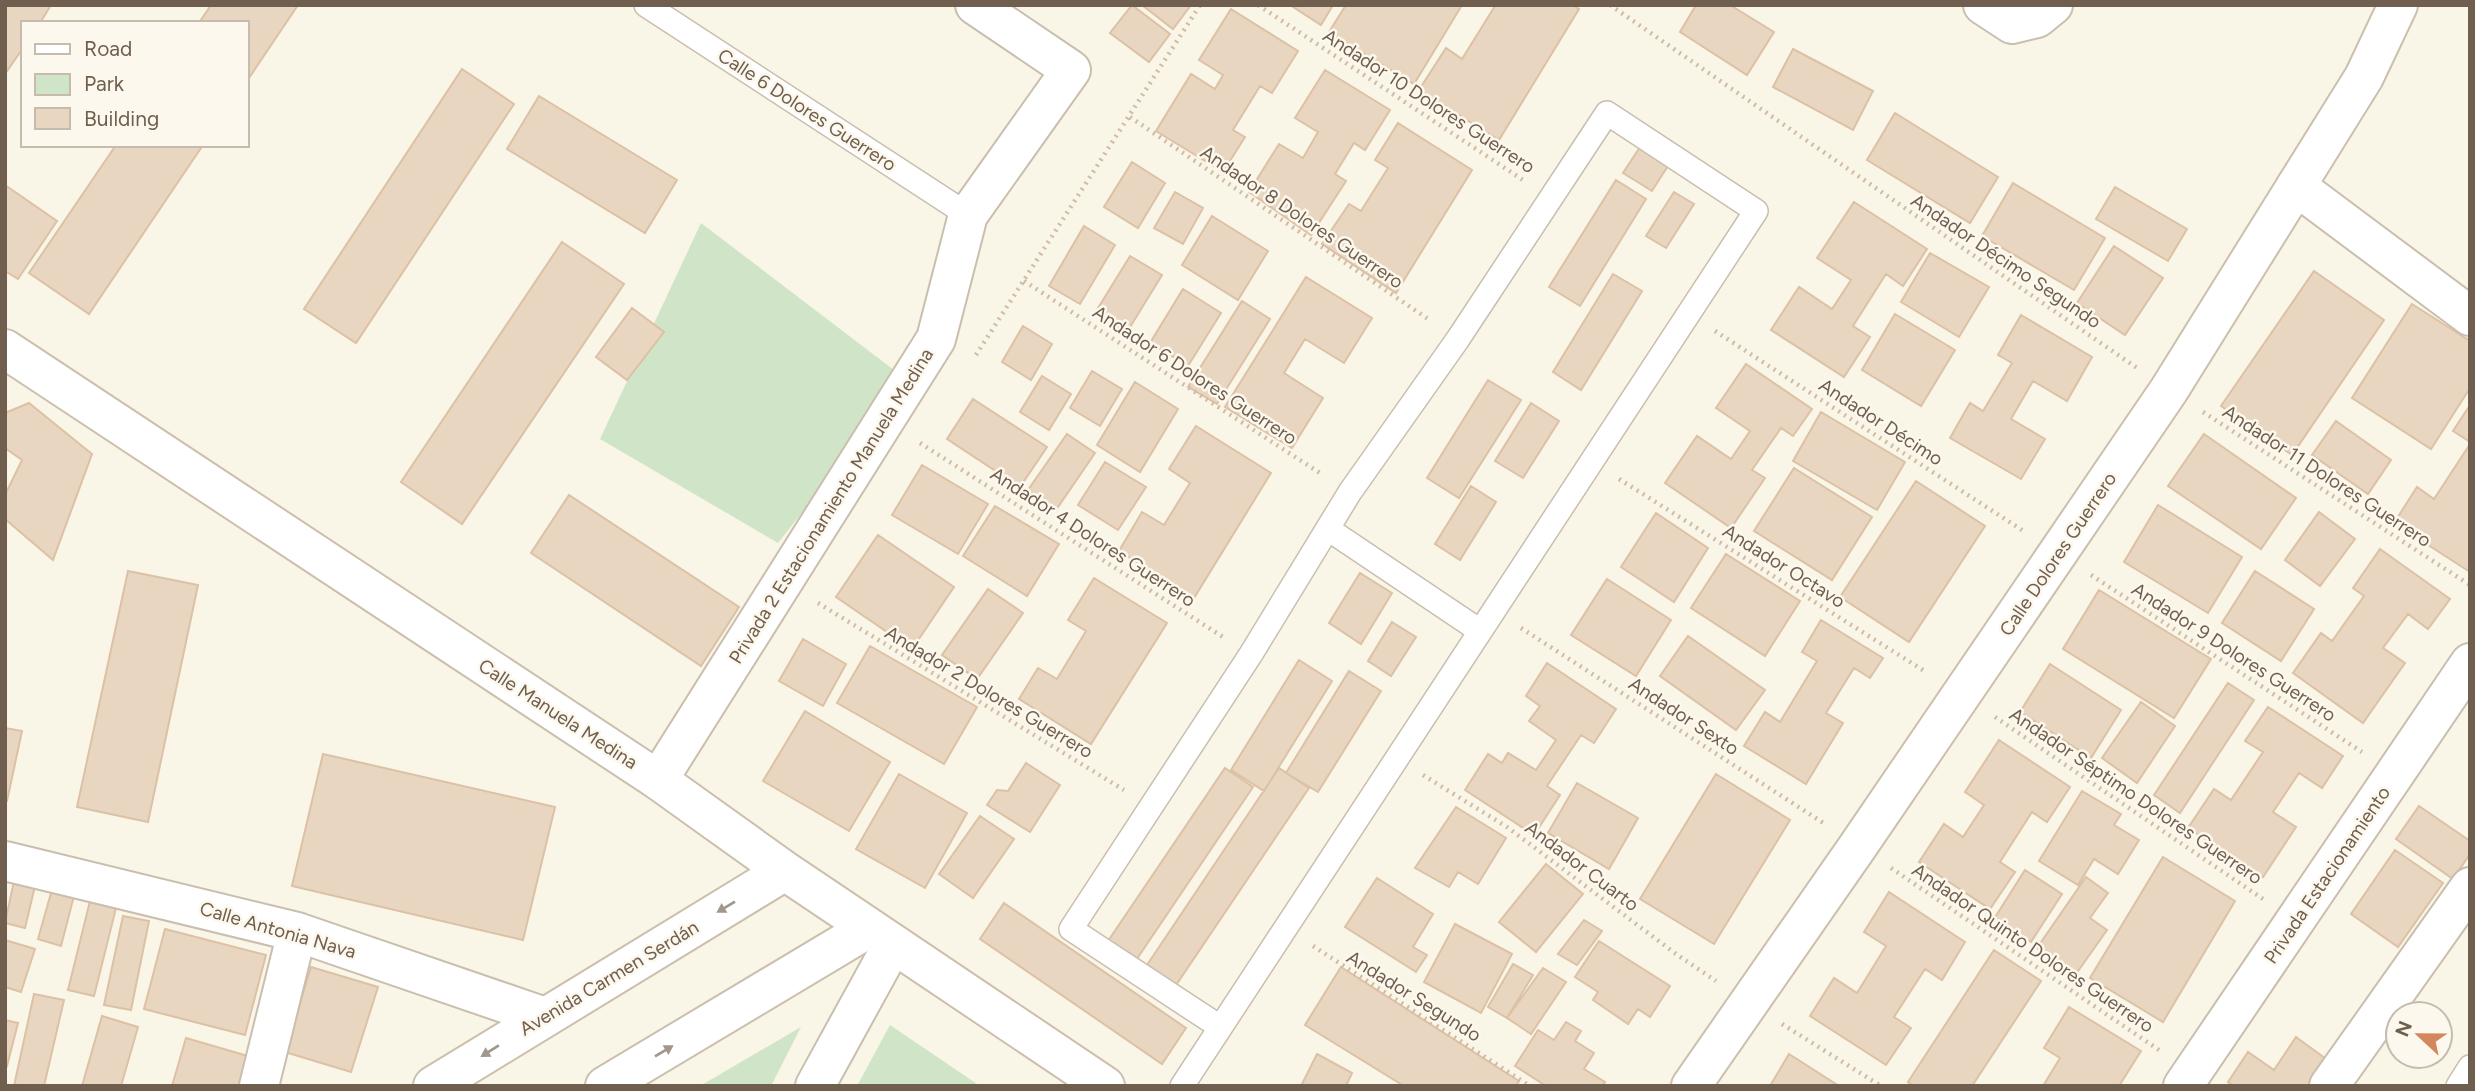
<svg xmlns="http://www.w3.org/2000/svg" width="2475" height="1091" font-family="Figtree,sans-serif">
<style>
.green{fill:#d0e5c7}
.building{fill:#e9d6c0;stroke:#dcc1a5;stroke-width:2}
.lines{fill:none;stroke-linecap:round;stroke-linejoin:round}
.lane-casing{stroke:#cabeae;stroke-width:26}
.street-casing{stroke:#cabeae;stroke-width:42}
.secondary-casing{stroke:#ccbfad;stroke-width:42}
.path{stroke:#d0bba5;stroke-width:4.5;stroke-dasharray:2 5;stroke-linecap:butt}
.lane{stroke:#fff;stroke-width:23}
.street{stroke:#fff;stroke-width:38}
.secondary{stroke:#fff;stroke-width:38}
.oneway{fill:#a2978d}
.labels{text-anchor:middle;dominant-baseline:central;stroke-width:5;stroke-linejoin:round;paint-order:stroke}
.street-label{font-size:19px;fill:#705f4f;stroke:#fdf8ed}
</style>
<rect width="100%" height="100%" fill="#f9f5e7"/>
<path class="green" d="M 701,223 L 907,380 L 778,543 L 600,439 Z
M 890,1025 L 980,1086 L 857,1086 Z
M 801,1027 L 771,1086 L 700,1086 Z"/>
<path class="building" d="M 5,5 L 51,5 L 40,23 L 23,23 L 23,48 L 5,74 Z
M 211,5 L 298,5 L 247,81 L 247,23 L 199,23 Z
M 1132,5 L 1170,34 L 1149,62 L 1110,33 Z
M 1142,5 L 1191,5 L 1173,29 Z
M 1290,5 L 1333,5 L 1321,25 Z
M 1346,5 L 1462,5 L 1414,84 L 1329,32 Z
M 1493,5 L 1573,5 L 1579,9 L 1499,140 L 1419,90 L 1446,48 L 1462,59 L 1495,6 Z
M 1696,5 L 1730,5 L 1774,32 L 1747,75 L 1680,32 Z
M 1231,9 L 1298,51 L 1272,93 L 1260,86 L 1233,130 L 1245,137 L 1223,172 L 1156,131 L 1191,74 L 1215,89 L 1223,75 L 1199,60 Z
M 1793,49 L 1873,91 L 1853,130 L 1773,87 Z
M 462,69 L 514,104 L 356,343 L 304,309 Z
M 1325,70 L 1390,110 L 1365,150 L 1354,143 L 1335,174 L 1346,181 L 1311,235 L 1249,192 L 1279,144 L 1303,158 L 1318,132 L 1295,118 Z
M 539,96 L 677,180 L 645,233 L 507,149 Z
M 1895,113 L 1998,177 L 1970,223 L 1867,160 Z
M 1398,123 L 1472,170 L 1396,293 L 1322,244 L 1349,204 L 1361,211 L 1388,168 L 1375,160 Z
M 1642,144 L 1671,161 L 1652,191 L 1623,173 Z
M 116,145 L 203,145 L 89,314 L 29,273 Z
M 1132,162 L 1165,183 L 1138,228 L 1104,207 Z
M 1616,180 L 1646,199 L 1580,306 L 1549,287 Z
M 2013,183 L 2105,238 L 2074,290 L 1982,236 Z
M 5,185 L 57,221 L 18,279 L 5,271 Z
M 2115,187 L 2187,229 L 2168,261 L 2096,219 Z
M 1175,192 L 1203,208 L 1183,244 L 1154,228 Z
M 1674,192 L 1694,204 L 1666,248 L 1646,236 Z
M 1854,202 L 1927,249 L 1903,286 L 1886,274 L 1853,326 L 1870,337 L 1844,377 L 1771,330 L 1799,287 L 1832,309 L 1851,280 L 1817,258 Z
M 1212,216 L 1268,251 L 1238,300 L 1182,265 Z
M 1084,226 L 1115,245 L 1080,304 L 1049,286 Z
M 562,242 L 624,284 L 462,524 L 401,482 Z
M 2114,246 L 2163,278 L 2125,335 L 2077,303 Z
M 1930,253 L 1989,287 L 1959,337 L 1901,302 Z
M 1130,256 L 1162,275 L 1127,332 L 1095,313 Z
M 2314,271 L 2384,320 L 2292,455 L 2221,406 Z
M 1613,274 L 1642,291 L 1581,390 L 1553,372 Z
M 1306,277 L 1372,318 L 1344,363 L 1305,339 L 1284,373 L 1323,398 L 1292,448 L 1225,407 Z
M 1183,289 L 1221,313 L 1188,366 L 1150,343 Z
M 1242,301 L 1270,319 L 1217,404 L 1188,387 Z
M 2412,304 L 2470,341 L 2470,388 L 2431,449 L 2352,398 Z
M 632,308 L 664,332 L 627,380 L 596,357 Z
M 1895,314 L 1955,350 L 1921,406 L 1862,370 Z
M 2021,315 L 2092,357 L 2067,401 L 2033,381 L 2011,419 L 2045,439 L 2021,479 L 1950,438 L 1970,403 L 1983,411 L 2012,363 L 1998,355 Z
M 1023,326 L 1052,344 L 1031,380 L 1002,362 Z
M 1746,364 L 1812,409 L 1793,436 L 1781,428 L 1752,470 L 1765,478 L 1731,528 L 1665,483 L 1697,436 L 1731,459 L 1750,431 L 1716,408 Z
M 1092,371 L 1122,389 L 1100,426 L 1070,408 Z
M 1042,376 L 1071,394 L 1049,430 L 1020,412 Z
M 1488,380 L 1521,400 L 1459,498 L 1427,478 Z
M 1135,382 L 1178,409 L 1140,472 L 1097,445 Z
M 973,399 L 1047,447 L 1020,487 L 947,439 Z
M 29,403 L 92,454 L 53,560 L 5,519 L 5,495 L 22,460 L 5,448 L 5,413 Z
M 1531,403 L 1559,421 L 1523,478 L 1495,461 Z
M 2470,405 L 2470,442 L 2453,431 Z
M 1821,412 L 1905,462 L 1877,510 L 1793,461 Z
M 2336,421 L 2391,460 L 2368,494 L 2312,455 Z
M 1196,426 L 1271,473 L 1194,598 L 1119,551 L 1142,512 L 1164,525 L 1190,483 L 1169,469 Z
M 1067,434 L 1095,453 L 1056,510 L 1028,490 Z
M 2204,434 L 2296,498 L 2261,549 L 2168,486 Z
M 2470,444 L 2470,572 L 2394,523 L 2417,487 L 2434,499 Z
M 1105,462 L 1146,487 L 1118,530 L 1078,505 Z
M 922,465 L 988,504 L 958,554 L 892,515 Z
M 1794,468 L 1872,517 L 1832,580 L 1754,531 Z
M 1916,481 L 1985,526 L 1909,642 L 1840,597 Z
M 1471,486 L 1496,502 L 1460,560 L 1435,544 Z
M 569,495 L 739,607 L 701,666 L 531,553 Z
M 2158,505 L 2242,557 L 2208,613 L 2124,562 Z
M 995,506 L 1059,544 L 1027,596 L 963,556 Z
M 2319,512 L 2355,539 L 2320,586 L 2285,560 Z
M 1656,513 L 1708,548 L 1674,602 L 1621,567 Z
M 878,535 L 954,587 L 912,649 L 836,597 Z
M 2380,549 L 2450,599 L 2428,629 L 2408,614 L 2383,648 L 2405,663 L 2363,723 L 2293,673 L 2321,633 L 2332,641 L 2364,596 L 2353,588 Z
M 1726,554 L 1800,601 L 1765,656 L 1691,608 Z
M 128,571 L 198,585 L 148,822 L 77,807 Z
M 2255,571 L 2314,609 L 2281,661 L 2222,623 Z
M 1360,573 L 1392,593 L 1361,644 L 1329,623 Z
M 1094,578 L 1167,623 L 1091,744 L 1019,699 L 1038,668 L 1057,679 L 1086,631 L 1068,620 Z
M 1607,579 L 1671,620 L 1636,676 L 1571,635 Z
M 988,589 L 1023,613 L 977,679 L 942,655 Z
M 2099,590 L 2211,659 L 2174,718 L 2063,649 Z
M 1821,620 L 1883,658 L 1870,678 L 1854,668 L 1826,713 L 1843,723 L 1806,784 L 1744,746 L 1765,712 L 1780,722 L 1817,661 L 1802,652 Z
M 1392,622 L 1416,637 L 1391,676 L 1368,661 Z
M 1688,636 L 1765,690 L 1736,730 L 1660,676 Z
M 803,639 L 846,664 L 823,706 L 779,681 Z
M 870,646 L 977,707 L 944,764 L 837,703 Z
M 1299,660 L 1332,681 L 1264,791 L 1231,770 Z
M 1547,663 L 1616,709 L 1594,743 L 1581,735 L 1547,786 L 1560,795 L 1534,835 L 1465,790 L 1488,754 L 1502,763 L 1508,753 L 1536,770 L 1556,740 L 1529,721 L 1540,706 L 1526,696 Z
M 2050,664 L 2121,710 L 2091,758 L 2020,712 Z
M 1349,671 L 1381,691 L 1318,792 L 1286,773 Z
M 2228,683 L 2254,700 L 2180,813 L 2154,795 Z
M 2141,702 L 2175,726 L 2137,783 L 2102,758 Z
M 2268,707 L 2343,756 L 2322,788 L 2299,773 L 2273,812 L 2296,827 L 2263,877 L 2188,828 L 2214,789 L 2231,800 L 2263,752 L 2245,741 Z
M 805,711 L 890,762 L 849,831 L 763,781 Z
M 5,728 L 22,731 L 7,801 L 5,801 Z
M 1999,740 L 2070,787 L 2047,822 L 2032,812 L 2000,862 L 2015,872 L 1990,909 L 1919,862 L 1944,824 L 1963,837 L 1984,805 L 1965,792 Z
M 323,754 L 555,807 L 523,940 L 292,886 Z
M 1026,763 L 1060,785 L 1030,832 L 987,805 L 997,790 L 1008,791 Z
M 1225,768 L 1253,787 L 1132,966 L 1104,947 Z
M 1279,768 L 1309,788 L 1172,991 L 1143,971 Z
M 899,774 L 967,813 L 925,888 L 856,849 Z
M 1716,774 L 1790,820 L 1714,944 L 1640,899 Z
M 1577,783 L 1638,818 L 1609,869 L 1548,833 Z
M 2082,791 L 2121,814 L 2114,825 L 2139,840 L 2118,874 L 2094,859 L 2078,885 L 2039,861 Z
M 2419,806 L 2470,841 L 2470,854 L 2453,879 L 2396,839 Z
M 1456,807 L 1506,838 L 1478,884 L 1458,872 L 1449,887 L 1415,868 Z
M 980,816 L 1014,839 L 973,898 L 939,874 Z
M 2395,850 L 2443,883 L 2398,947 L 2351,914 Z
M 2163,857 L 2235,901 L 2163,1022 L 2090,978 Z
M 1546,864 L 1583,894 L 1536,952 L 1499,922 Z
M 2025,870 L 2062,894 L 2031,942 L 1994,919 Z
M 2086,877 L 2108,893 L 2090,918 L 2107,930 L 2076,974 L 2037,948 Z
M 1377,878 L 1433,914 L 1413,947 L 1427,955 L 1416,972 L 1345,927 Z
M 14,881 L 35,886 L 25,928 L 5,923 Z
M 53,886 L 75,892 L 61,946 L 38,939 Z
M 1889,892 L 1965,942 L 1942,980 L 1925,969 L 1894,1017 L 1911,1028 L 1886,1065 L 1810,1016 L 1834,978 L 1857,993 L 1886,946 L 1864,932 Z
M 90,901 L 116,908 L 94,996 L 68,990 Z
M 1004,903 L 1186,1028 L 1162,1064 L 980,939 Z
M 123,916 L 149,921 L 131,1010 L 104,1005 Z
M 1584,920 L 1602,931 L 1577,965 L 1558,954 Z
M 1455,924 L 1512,954 L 1481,1013 L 1424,982 Z
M 165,929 L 266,955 L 245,1035 L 144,1009 Z
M 5,940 L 35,949 L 21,992 L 5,987 Z
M 1599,941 L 1670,986 L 1650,1017 L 1638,1009 L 1628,1024 L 1593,1000 L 1598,992 L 1575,977 Z
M 1994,950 L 2041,981 L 1972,1086 L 1914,1086 L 1908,1082 Z
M 1513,964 L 1533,975 L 1507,1018 L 1488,1007 Z
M 311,967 L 378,987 L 351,1072 L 285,1052 Z
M 1341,967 L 1519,1081 L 1516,1086 L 1404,1086 L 1305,1025 Z
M 1543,968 L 1566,982 L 1531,1034 L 1507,1018 Z
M 34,994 L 64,1000 L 44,1086 L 14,1086 Z
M 2069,1007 L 2141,1051 L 2119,1086 L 2043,1086 L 2060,1058 L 2044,1048 Z
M 102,1016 L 138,1027 L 121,1086 L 82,1086 Z
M 5,1020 L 18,1023 L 7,1066 L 5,1065 Z
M 1566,1022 L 1581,1031 L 1575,1041 L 1594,1053 L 1584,1069 L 1605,1082 L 1602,1086 L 1546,1086 L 1515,1066 L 1538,1030 L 1554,1040 Z
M 2296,1037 L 2326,1059 L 2308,1086 L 2233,1086 L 2228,1082 L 2248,1052 L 2274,1070 Z
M 186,1038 L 251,1057 L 242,1086 L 172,1086 Z
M 1317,1054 L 1352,1073 L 1346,1086 L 1301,1086 Z
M 1789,1054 L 1839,1086 L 1770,1086 Z"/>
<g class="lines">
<g class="lane-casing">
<path id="lane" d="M 646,5 L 968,215
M 1328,529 L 1480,631
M 1182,1086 L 1756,211 L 1607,113 L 1458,339 L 1350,492 L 1251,654 L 1071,929 L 1220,1027
M 2458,1086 L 2470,1067"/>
</g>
<g class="street-casing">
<path id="street" d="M 1983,5 L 2012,24 L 2037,18 L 2053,5
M 2296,186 L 2470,316
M 658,780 L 936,339 L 968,215 L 1071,70 L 975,5
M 5,861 L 297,932 L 545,1017
M 259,1086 L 297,932
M 815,1086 L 893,944
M 2183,1086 L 2470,663
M 2329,1086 L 2470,887"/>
</g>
<g class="secondary-casing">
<path id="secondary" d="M 5,349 L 658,780 L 785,871 L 1105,1086
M 433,1086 L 785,871
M 605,1086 L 869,928
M 1691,1086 L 1858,846 L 2169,390 L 2364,77 L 2398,5"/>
</g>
<path class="path" d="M 1258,5 L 1523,180
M 1610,5 L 2137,368
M 1130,117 L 1431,321
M 1024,281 L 1323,475
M 1715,331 L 2025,532
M 976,355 L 1200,5
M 2203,412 L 2470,585
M 920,443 L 1223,637
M 1619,479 L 1926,672
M 2091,575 L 2362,752
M 818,603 L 1124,790
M 1521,628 L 1825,824
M 1995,717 L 2263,899
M 1423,775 L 1507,827 L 1676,954 L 1716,981
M 1891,868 L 2159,1050
M 1313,946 L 1530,1086
M 1782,1024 L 1881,1086"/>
<use href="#lane" class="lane"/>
<use href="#street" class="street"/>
<use href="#secondary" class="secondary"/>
</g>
<defs><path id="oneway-solid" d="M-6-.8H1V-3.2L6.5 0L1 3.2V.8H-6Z" transform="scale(1.75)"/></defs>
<g class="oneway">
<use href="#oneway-solid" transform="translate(726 907) rotate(149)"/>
<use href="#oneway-solid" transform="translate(490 1051) rotate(148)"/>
<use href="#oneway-solid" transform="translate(664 1051) rotate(-31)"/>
</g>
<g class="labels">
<g class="street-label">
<text transform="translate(1429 101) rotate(33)">Andador 10 Dolores Guerrero</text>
<text transform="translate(807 110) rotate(33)">Calle 6 Dolores Guerrero</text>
<text transform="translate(1302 217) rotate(34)">Andador 8 Dolores Guerrero</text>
<text transform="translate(2006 261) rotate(34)">Andador Décimo Segundo</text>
<text transform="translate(1195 375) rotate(33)">Andador 6 Dolores Guerrero</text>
<text transform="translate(1881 422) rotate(33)">Andador Décimo</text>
<text transform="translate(2327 476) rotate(33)">Andador 11 Dolores Guerrero</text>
<text transform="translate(831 506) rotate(-58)">Privada 2 Estacionamiento Manuela Medina</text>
<text transform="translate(1093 537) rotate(33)">Andador 4 Dolores Guerrero</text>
<text transform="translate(2058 554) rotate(-56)">Calle Dolores Guerrero</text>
<text transform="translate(1784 566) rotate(32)">Andador Octavo</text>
<text transform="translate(2234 652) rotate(33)">Andador 9 Dolores Guerrero</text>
<text transform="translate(989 692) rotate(31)">Andador 2 Dolores Guerrero</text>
<text transform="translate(558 714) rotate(33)">Calle Manuela Medina</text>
<text transform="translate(1684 716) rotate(33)">Andador Sexto</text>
<text transform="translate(2136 796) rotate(34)">Andador Séptimo Dolores Guerrero</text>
<text transform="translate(1582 866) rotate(37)">Andador Cuarto</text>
<text transform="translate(2327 875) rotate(-56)">Privada Estacionamiento</text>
<text transform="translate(278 930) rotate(16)">Calle Antonia Nava</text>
<text transform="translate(2033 948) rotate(34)">Andador Quinto Dolores Guerrero</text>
<text transform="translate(609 978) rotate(-31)">Avenida Carmen Serdán</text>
<text transform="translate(1414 996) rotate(32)">Andador Segundo</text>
</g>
</g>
<rect width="2475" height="1091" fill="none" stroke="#705f4f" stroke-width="14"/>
<rect x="21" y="21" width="228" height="126" fill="#fdf8ed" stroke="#c5bbae" stroke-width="2"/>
<rect x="35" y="44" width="35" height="10" fill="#ffffff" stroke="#c5bbae" stroke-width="2"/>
<text x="84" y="56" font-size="21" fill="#705f4f">Road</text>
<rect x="35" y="74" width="35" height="21" fill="#d0e5c7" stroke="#c5bbae" stroke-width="2"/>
<text x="84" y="91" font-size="21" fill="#705f4f">Park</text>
<rect x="35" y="108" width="35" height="21" fill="#e9d6c0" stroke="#c5bbae" stroke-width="2"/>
<text x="84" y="126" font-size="21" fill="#705f4f">Building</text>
<g transform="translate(2419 1035) rotate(292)"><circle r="33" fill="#fdf8ed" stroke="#c5bbae" stroke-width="2"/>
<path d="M0-5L12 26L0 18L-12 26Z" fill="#d4865c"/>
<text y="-10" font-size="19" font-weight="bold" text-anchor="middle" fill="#705f4f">N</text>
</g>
</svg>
